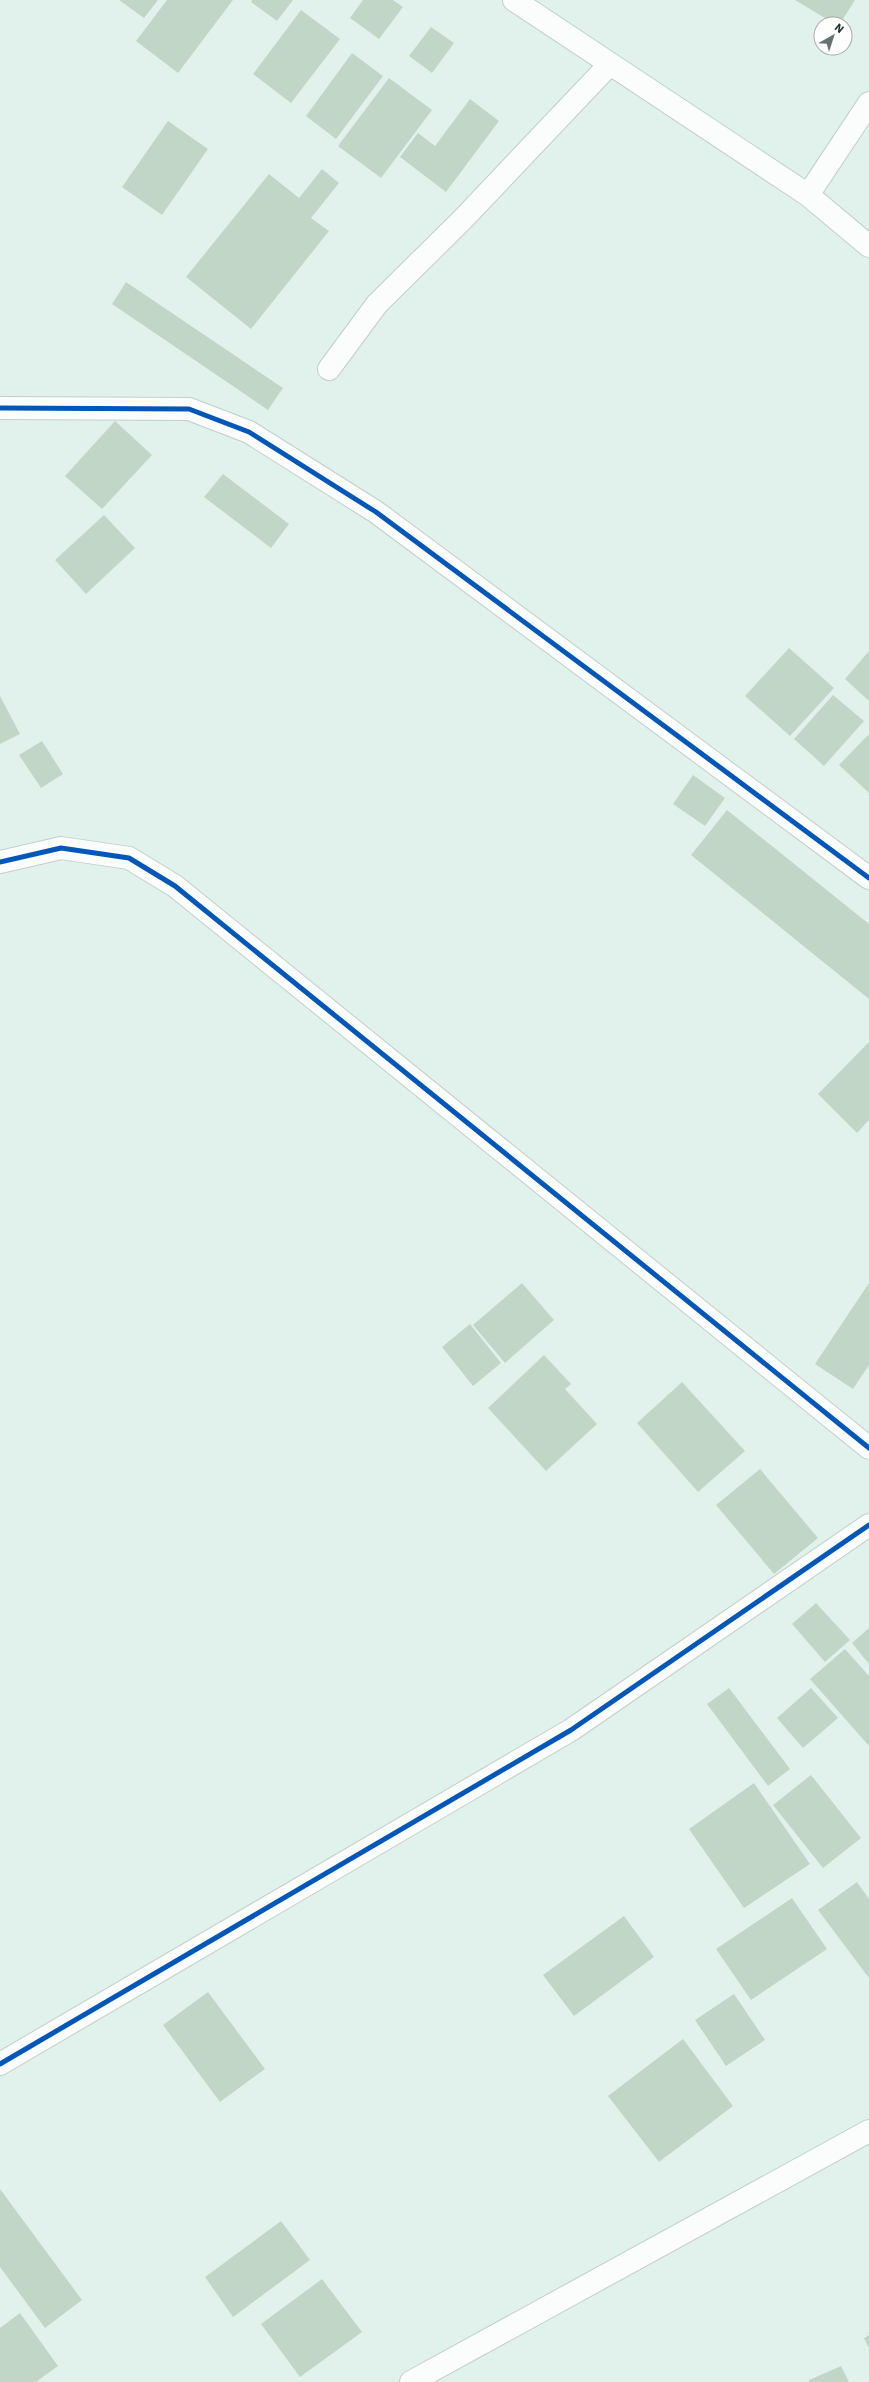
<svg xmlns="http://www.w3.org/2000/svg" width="869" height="2382" font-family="'IBM Plex Sans',sans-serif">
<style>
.building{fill:#c2d6c8}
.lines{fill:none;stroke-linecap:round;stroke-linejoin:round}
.minor-casing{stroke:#c1cfcb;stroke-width:24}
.minor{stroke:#fafdfc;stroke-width:22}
.cycleway-casing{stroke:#fefefe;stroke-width:8}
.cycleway{stroke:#0057b8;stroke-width:5}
</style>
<rect width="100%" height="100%" fill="#e1f2ed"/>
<path class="building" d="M 119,0 L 158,0 L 144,18 Z
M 167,0 L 233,0 L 178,73 L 136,41 Z
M 252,0 L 293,0 L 277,21 L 251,2 Z
M 363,0 L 393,0 L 403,7 L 379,39 L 350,18 Z
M 795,0 L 855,0 L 840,24 L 835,24 Z
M 301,10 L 340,39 L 291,103 L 253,74 Z
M 431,27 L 454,43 L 432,73 L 409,56 Z
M 352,53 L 383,76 L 336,139 L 306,116 Z
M 389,78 L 432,110 L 381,178 L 338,146 Z
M 470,99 L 499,121 L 446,192 L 400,157 L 418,133 L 435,146 Z
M 168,121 L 208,149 L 162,215 L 122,187 Z
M 322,169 L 339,183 L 311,218 L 329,231 L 251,329 L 186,277 L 269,174 L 299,198 Z
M 126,282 L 283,388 L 268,410 L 112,304 Z
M 115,421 L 152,455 L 102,509 L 65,476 Z
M 223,474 L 289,524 L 271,548 L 204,497 Z
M 104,515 L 135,548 L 86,594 L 55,560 Z
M 789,648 L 834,688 L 790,736 L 745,696 Z
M 869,651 L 869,701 L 845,679 Z
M 833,695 L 864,721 L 824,766 L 794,739 Z
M 0,696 L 20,734 L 0,744 Z
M 869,734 L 869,793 L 839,765 Z
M 42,741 L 63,774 L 41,788 L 19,755 Z
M 693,775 L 725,798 L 705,826 L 673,804 Z
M 727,810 L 869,924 L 869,999 L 691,855 Z
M 869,1042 L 869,1120 L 857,1133 L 818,1094 Z
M 522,1283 L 554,1320 L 505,1363 L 473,1325 Z
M 869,1283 L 869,1365 L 853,1389 L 815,1364 Z
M 470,1324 L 501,1363 L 473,1386 L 442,1347 Z
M 544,1355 L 571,1384 L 565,1389 L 597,1424 L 546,1471 L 488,1408 Z
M 682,1382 L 745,1451 L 698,1492 L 637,1423 Z
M 760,1469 L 818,1538 L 774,1574 L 716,1505 Z
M 816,1603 L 850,1640 L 825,1662 L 792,1624 Z
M 869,1628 L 869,1664 L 852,1643 Z
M 845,1649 L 869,1676 L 869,1746 L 810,1679 Z
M 729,1688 L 790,1769 L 768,1786 L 707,1704 Z
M 811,1688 L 838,1718 L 803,1748 L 777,1718 Z
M 811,1775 L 861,1838 L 823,1868 L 773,1805 Z
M 754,1783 L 810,1864 L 744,1908 L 689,1829 Z
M 857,1882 L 869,1899 L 869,1978 L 818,1910 Z
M 792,1898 L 827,1949 L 751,2000 L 716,1949 Z
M 624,1916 L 654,1957 L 574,2016 L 543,1975 Z
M 208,1992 L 265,2069 L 220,2102 L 163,2025 Z
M 734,1994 L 765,2040 L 726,2066 L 695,2020 Z
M 683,2039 L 733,2106 L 659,2162 L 608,2096 Z
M 0,2189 L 82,2300 L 45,2328 L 0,2267 Z
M 281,2221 L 310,2260 L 233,2317 L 205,2277 Z
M 322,2279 L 362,2332 L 300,2377 L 261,2324 Z
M 20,2313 L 58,2366 L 36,2382 L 0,2382 L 0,2328 Z
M 869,2335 L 869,2348 L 864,2338 Z
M 841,2366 L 849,2382 L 809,2382 L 809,2380 Z"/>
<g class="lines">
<g class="minor-casing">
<path id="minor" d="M 514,0 L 808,195 L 869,246
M 808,195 L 869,103
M 329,369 L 377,304 L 463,219 L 610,64
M 0,408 L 189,409 L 249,432 L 376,512 L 869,878
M 0,862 L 61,848 L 129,858 L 175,886 L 869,1448
M 0,2064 L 571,1730 L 869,1525
M 411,2382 L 869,2131"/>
</g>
<use href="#minor" class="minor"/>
<g class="cycleway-casing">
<path id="cycleway" d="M 0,408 L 189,409 L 249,432 L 376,512 L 869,878
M 0,862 L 61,848 L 129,858 L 175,886 L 869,1448
M 0,2064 L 571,1730 L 869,1525"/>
</g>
<use href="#cycleway" class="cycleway"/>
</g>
<g transform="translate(833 36) rotate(39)"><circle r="19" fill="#fefefe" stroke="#a6abaa"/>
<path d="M0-3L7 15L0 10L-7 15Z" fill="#667370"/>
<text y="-6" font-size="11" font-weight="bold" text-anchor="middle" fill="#232f2c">N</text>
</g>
</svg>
